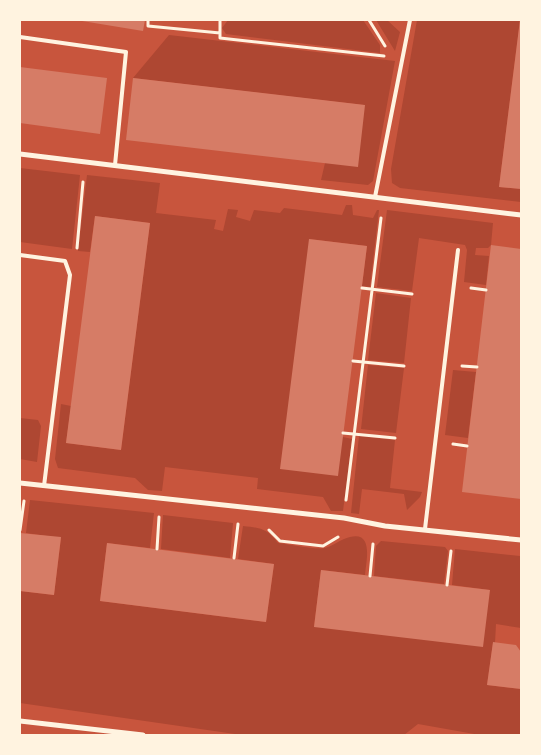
<svg xmlns="http://www.w3.org/2000/svg" width="541" height="755" font-family="'Fira Sans Condensed',sans-serif">
<style>
.green{fill:#ae4732}
.building{fill:#d67c66}
.lines{fill:none;stroke-linecap:round;stroke-linejoin:round}
.path{stroke:#fff3e0;stroke-width:3}
.service{stroke:#fff3e0;stroke-width:4}
.minor{stroke:#fff3e0;stroke-width:5}
</style>
<rect width="100%" height="100%" fill="#c8553d"/>
<path class="green" d="M 228,20 L 363,20 L 380,45 L 380,53 L 226,34 L 222,28 Z
M 376,20 L 387,20 L 400,32 L 395,51 Z
M 417,20 L 520,20 L 499,187 L 521,189 L 521,202 L 400,188 L 392,183 L 391,169 Z
M 169,35 L 395,61 L 373,181 L 368,185 L 321,180 L 325,163 L 364,105 L 133,78 Z
M 20,168 L 80,175 L 72,249 L 20,242 Z
M 87,175 L 160,183 L 156,213 L 216,220 L 214,229 L 223,231 L 228,209 L 238,210 L 236,217 L 250,221 L 254,210 L 280,213 L 284,208 L 342,215 L 346,205 L 352,205 L 353,215 L 373,218 L 377,210 L 379,210 L 370,287 L 362,286 L 367,246 L 309,239 L 343,437 L 352,439 L 343,511 L 331,511 L 323,497 L 257,489 L 258,478 L 165,467 L 162,491 L 148,490 L 135,478 L 58,468 L 55,459 L 61,404 L 71,406 L 66,443 L 121,450 L 150,223 L 95,216 L 90,252 L 78,251 Z
M 387,210 L 493,223 L 491,245 L 488,248 L 476,248 L 475,255 L 489,256 L 486,285 L 464,282 L 467,250 L 465,245 L 419,238 L 412,291 L 377,287 Z
M 376,293 L 411,298 L 404,363 L 368,360 Z
M 368,365 L 404,368 L 396,433 L 361,429 Z
M 453,370 L 476,372 L 468,438 L 445,435 Z
M 20,418 L 38,420 L 41,426 L 37,462 L 20,459 Z
M 359,436 L 395,440 L 390,488 L 422,492 L 420,497 L 407,510 L 404,494 L 362,489 L 359,514 L 351,513 Z
M 30,500 L 154,513 L 150,548 L 107,543 L 100,601 L 266,622 L 274,564 L 238,559 L 243,526 C 261,528 266,528 278,543 C 288,544 316,550 325,548 C 333,546 341,539 350,537 C 374,531 366,562 365,575 L 321,570 L 314,627 L 490,590 L 452,585 L 455,549 L 520,556 L 521,628 L 496,624 L 495,643 L 493,643 L 487,685 L 521,689 L 520,735 L 480,735 L 418,724 L 404,735 L 242,735 L 20,703 L 20,591 L 54,595 L 61,538 L 26,533 Z
M 163,515 L 233,523 L 230,558 L 161,549 Z
M 381,541 L 445,547 L 448,551 L 444,584 L 374,576 L 376,546 Z"/>
<path class="building" d="M 76,20 L 145,20 L 143,31 Z
M 520,20 L 521,20 L 521,189 L 499,187 Z
M 20,67 L 107,78 L 100,134 L 20,123 Z
M 133,78 L 365,105 L 358,167 L 126,140 Z
M 95,216 L 150,223 L 121,450 L 66,443 Z
M 309,239 L 367,246 L 338,476 L 280,469 Z
M 491,245 L 521,249 L 521,499 L 462,492 Z
M 20,533 L 61,537 L 54,595 L 20,591 Z
M 107,543 L 274,564 L 266,622 L 100,601 Z
M 321,570 L 490,590 L 483,647 L 314,627 Z
M 493,642 L 516,645 L 521,652 L 521,689 L 487,685 Z"/>
<g class="lines">
<path class="path" d="M 148,20 L 148,26 L 220,33
M 220,20 L 220,38 L 384,56
M 369,20 L 385,46
M 77,248 L 83,182
M 362,288 L 412,294
M 471,288 L 486,290
M 353,361 L 404,366
M 462,366 L 477,367
M 343,433 L 395,438
M 453,444 L 467,446
M 346,500 L 381,218
M 20,530 L 24,501
M 269,530 L 280,541 L 323,546 L 338,537
M 157,549 L 159,517
M 234,558 L 238,524
M 370,576 L 373,544
M 447,585 L 451,551"/>
<path class="service" d="M 20,37 L 126,52 L 115,165
M 375,197 L 410,20
M 20,255 L 65,261 L 70,275 L 44,486
M 425,529 L 458,250"/>
<path class="minor" d="M 20,154 L 521,215
M 20,483 L 344,518 L 385,526 L 521,540
M 20,721 L 143,735"/>
</g>
<rect width="541" height="755" fill="none" stroke="#fff3e0" stroke-width="42"/>
</svg>
